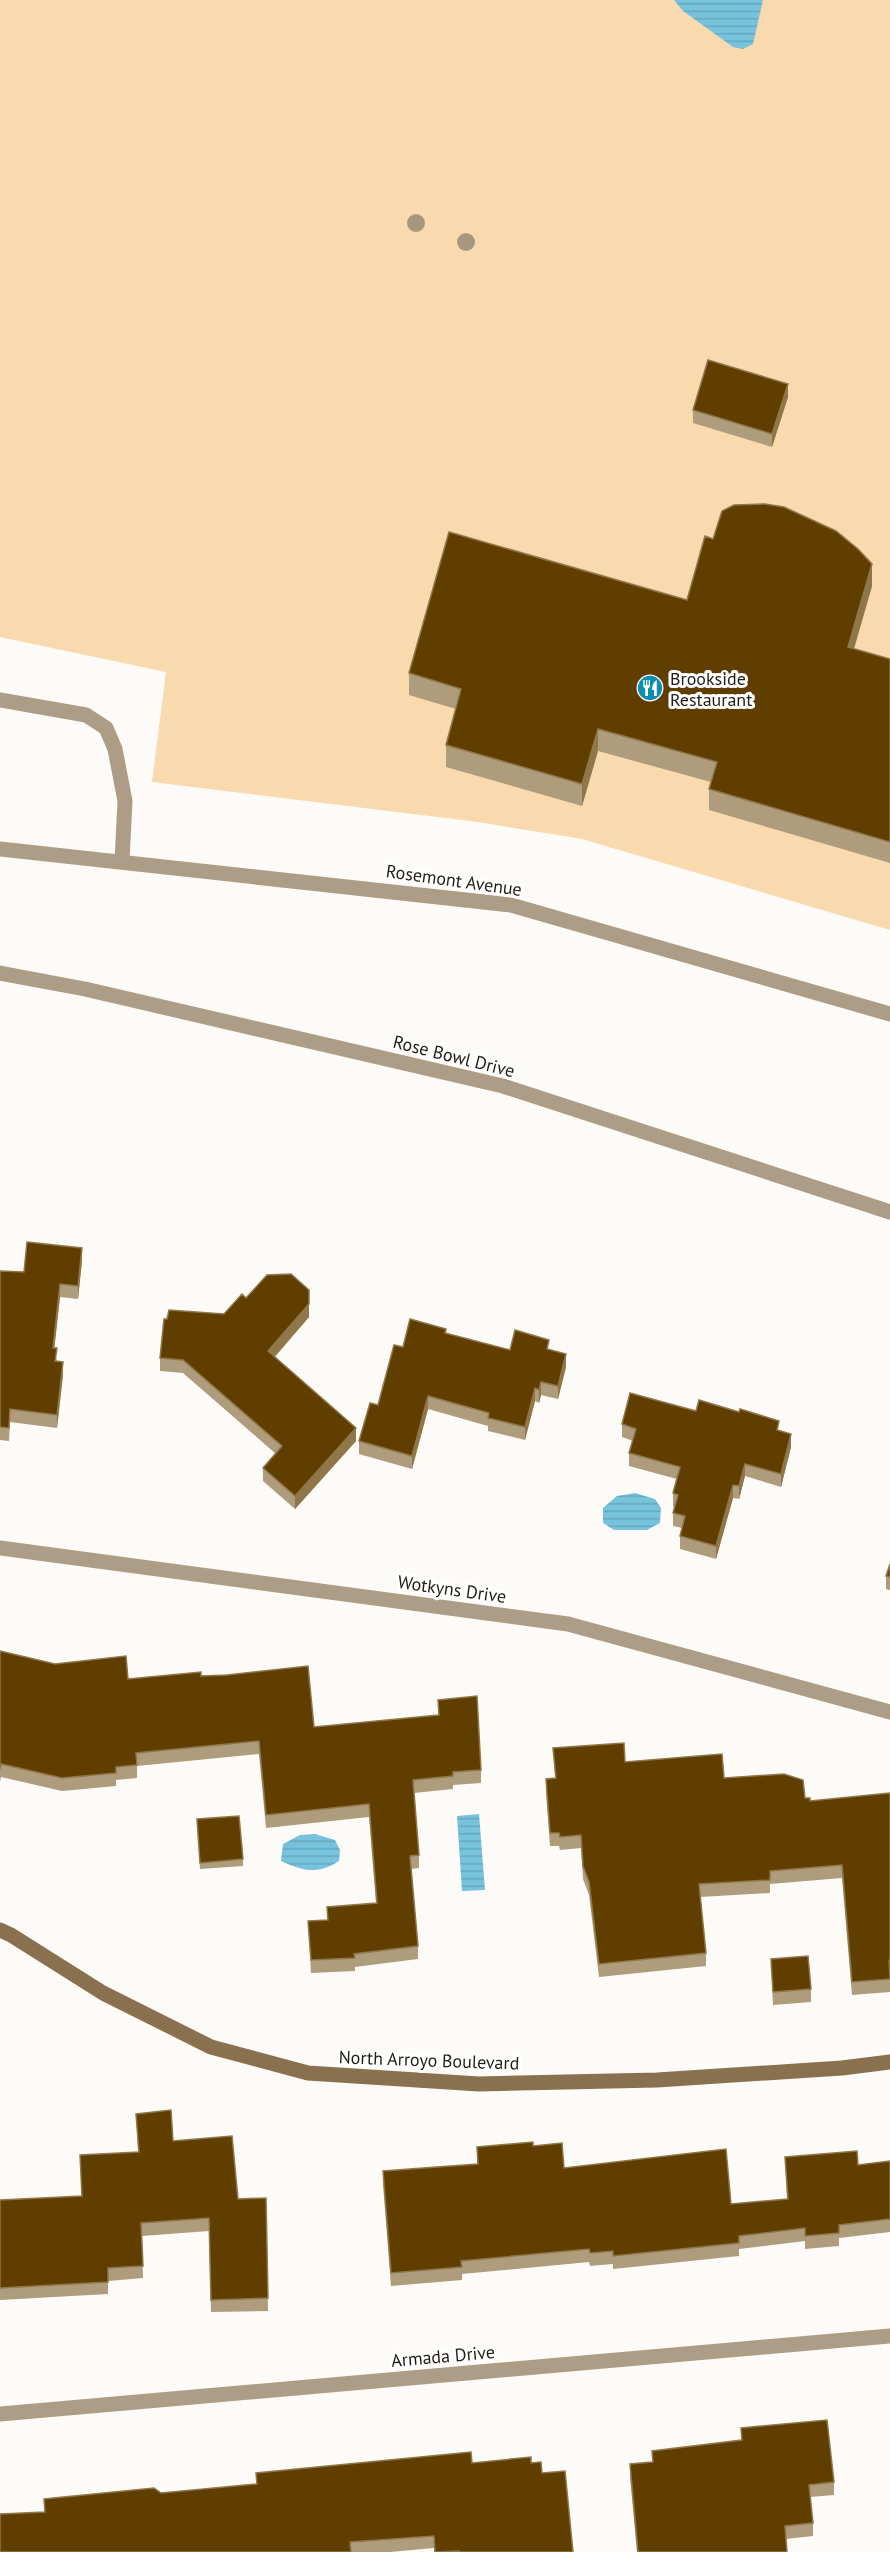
<svg xmlns="http://www.w3.org/2000/svg" width="890" height="2552" font-family="'PT Sans',sans-serif">
<style>
.green{fill:#f9d9ae}
.water{fill:url(#water-rules)}
.lines{fill:none;stroke-linecap:round;stroke-linejoin:round}
.lane{stroke:#ae9d86;stroke-width:15}
.street{stroke:#ae9d86;stroke-width:15}
.secondary{stroke:#89704e;stroke-width:15}
.tree{fill:#a8977f}
.wall{fill:#ae9c7c}
.shaded-wall{fill:#8f774a}
.building{fill:#603e00;stroke:#8f774a;stroke-width:1.5}
.labels{text-anchor:middle;dominant-baseline:central;stroke-width:6;stroke-linejoin:round;paint-order:stroke}
.poi-label{font-size:18px;fill:#221d17;stroke:#fff;text-anchor:start}
.street-label{font-size:18px;fill:#221d17;stroke:#fff}
</style>
<defs>
<pattern id="water-rules" width="6" height="5" patternUnits="userSpaceOnUse" patternTransform="scale(1.5)"><rect width="6" height="5" fill="#77c3dd"/><path d="M0 2.5h6" fill="none" stroke="#67a7bd"/></pattern>
</defs>
<rect width="100%" height="100%" fill="#fdfbf7"/>
<path class="green" d="M 0,0 L 890,0 L 890,930 L 582,839 L 478,822 L 152,782 L 166,672 L 0,637 Z"/>
<path class="water" d="M 674,0 L 763,0 L 753,44 L 743,49 L 733,47 L 683,11 Z
M 635,1493 L 655,1499 L 661,1508 L 660,1523 L 647,1530 L 614,1530 L 603,1523 L 603,1508 L 617,1496 Z
M 479,1814 L 485,1890 L 462,1891 L 457,1816 Z
M 315,1834 L 335,1840 L 340,1850 L 339,1861 C 317,1875 303,1871 281,1861 L 283,1844 L 300,1835 Z"/>
<g class="lines">
<path class="lane" d="M 0,700 L 86,715 L 106,728 L 115,749 L 125,801 L 122,861"/>
<path class="street" d="M 0,849 L 511,905 L 890,1014
M 0,973 L 85,989 L 503,1086 L 890,1212
M 0,1548 L 568,1624 L 890,1712
M 0,2414 L 890,2336"/>
<path class="secondary" d="M 0,1930 L 11,1935 L 103,1993 L 211,2047 L 308,2073 L 479,2084 L 657,2080 L 842,2068 L 890,2062"/>
</g>
<g class="tree">
<circle cx="416" cy="223" r="9"/>
<circle cx="466" cy="242" r="9"/>
</g>
<path class="wall" d="M 788,397 L 772,447 L 693,423 L 693,410 Z
M 872,586 L 854,649 L 890,659 L 890,863 L 709,810 L 709,789 L 711,782 L 598,751 L 582,806 L 446,767 L 446,745 L 456,709 L 409,695 L 409,673 L 687,600 Z
M 82,1261 L 78,1299 L 60,1297 L 54,1348 L 57,1361 L 63,1375 L 57,1428 L 10,1422 L 9,1441 L 0,1440 L 0,1271 L 24,1272 Z
M 246,1298 L 309,1317 L 275,1357 L 356,1441 L 295,1509 L 263,1481 L 263,1468 L 276,1454 L 183,1373 L 160,1371 L 160,1358 L 167,1319 L 224,1314 Z
M 446,1333 L 510,1350 L 549,1350 L 566,1367 L 558,1399 L 541,1395 L 539,1403 L 535,1401 L 525,1440 L 488,1431 L 488,1426 L 428,1409 L 412,1469 L 359,1454 L 359,1441 L 378,1405 L 403,1347 Z
M 696,1411 L 779,1431 L 791,1447 L 781,1487 L 745,1476 L 739,1499 L 733,1498 L 716,1559 L 680,1549 L 680,1536 L 682,1528 L 673,1526 L 673,1513 L 674,1507 L 673,1506 L 673,1493 L 677,1479 L 629,1466 L 629,1453 L 633,1441 L 622,1437 L 622,1424 Z
M 890,1564 L 890,1590 L 886,1589 L 886,1576 Z
M 0,1651 L 55,1664 L 128,1679 L 201,1676 L 314,1727 L 438,1715 L 438,1700 L 481,1770 L 481,1783 L 453,1785 L 453,1789 L 414,1793 L 419,1855 L 419,1868 L 411,1869 L 418,1946 L 418,1959 L 355,1967 L 355,1971 L 311,1973 L 308,1921 L 327,1920 L 327,1907 L 376,1903 L 369,1817 L 266,1828 L 259,1754 L 137,1766 L 137,1778 L 116,1780 L 116,1786 L 62,1791 L 1,1777 L 0,1782 Z
M 553,1748 L 625,1762 L 724,1778 L 805,1798 L 810,1801 L 890,1793 L 890,1992 L 852,1995 L 842,1878 L 770,1884 L 770,1893 L 700,1897 L 706,1953 L 706,1966 L 599,1977 L 589,1895 L 583,1879 L 581,1848 L 560,1850 L 559,1846 L 550,1846 L 546,1792 L 546,1779 L 555,1778 Z
M 197,1819 L 243,1859 L 243,1866 L 200,1869 Z
M 771,1959 L 811,1989 L 811,2002 L 773,2005 Z
M 136,2114 L 173,2141 L 238,2199 L 266,2198 L 268,2311 L 211,2312 L 209,2231 L 142,2236 L 143,2278 L 108,2281 L 108,2294 L 0,2300 L 0,2200 L 82,2196 L 80,2155 L 138,2152 Z
M 533,2146 L 564,2168 L 731,2204 L 787,2199 L 785,2157 L 858,2165 L 890,2161 L 890,2232 L 839,2238 L 839,2246 L 805,2249 L 805,2241 L 739,2249 L 739,2256 L 613,2269 L 613,2264 L 590,2266 L 589,2262 L 462,2274 L 462,2280 L 391,2286 L 383,2184 L 383,2171 L 477,2164 L 477,2147 Z
M 741,2428 L 834,2482 L 834,2495 L 810,2497 L 813,2523 L 813,2536 L 786,2539 L 787,2552 L 637,2552 L 630,2477 L 630,2464 L 652,2462 L 652,2451 L 741,2440 Z
M 472,2463 L 531,2463 L 542,2473 L 573,2552 L 434,2552 L 434,2548 L 390,2552 L 0,2552 L 44,2512 L 44,2499 L 161,2493 L 256,2485 L 256,2473 Z"/>
<path class="shaded-wall" d="M 788,384 L 788,397 L 772,447 L 772,434 Z
M 872,564 L 872,586 L 848,669 L 848,647 Z
M 598,729 L 598,751 L 582,806 L 582,784 Z
M 82,1248 L 82,1261 L 78,1299 L 78,1286 Z
M 60,1284 L 60,1297 L 53,1361 L 53,1348 Z
M 309,1304 L 309,1317 L 268,1364 L 268,1351 Z
M 566,1354 L 566,1367 L 558,1399 L 558,1386 Z
M 63,1362 L 63,1375 L 57,1428 L 57,1415 Z
M 541,1382 L 541,1395 L 539,1403 L 539,1390 Z
M 535,1388 L 535,1401 L 525,1440 L 525,1427 Z
M 428,1396 L 428,1409 L 412,1469 L 412,1456 Z
M 356,1428 L 356,1441 L 295,1509 L 295,1496 Z
M 791,1434 L 791,1447 L 781,1487 L 781,1474 Z
M 745,1464 L 745,1476 L 739,1499 L 739,1486 Z
M 733,1485 L 733,1498 L 716,1559 L 716,1546 Z"/>
<path class="building" d="M 708,360 L 788,384 L 772,434 L 693,410 Z
M 765,504 L 784,507 L 836,531 L 858,549 L 872,564 L 848,647 L 890,659 L 890,842 L 709,789 L 717,762 L 598,729 L 582,784 L 446,745 L 461,689 L 409,673 L 449,532 L 687,600 L 705,536 L 713,539 L 722,511 L 734,505 Z
M 27,1242 L 82,1248 L 78,1286 L 60,1284 L 53,1348 L 57,1348 L 55,1361 L 63,1362 L 57,1415 L 10,1409 L 9,1428 L 0,1427 L 0,1271 L 24,1272 Z
M 291,1274 L 309,1290 L 309,1304 L 268,1351 L 356,1428 L 295,1496 L 263,1468 L 282,1446 L 183,1360 L 160,1358 L 164,1319 L 167,1319 L 169,1310 L 224,1314 L 242,1294 L 246,1298 L 267,1275 Z
M 410,1319 L 446,1329 L 445,1333 L 510,1350 L 515,1330 L 549,1340 L 547,1349 L 566,1354 L 558,1386 L 541,1382 L 539,1390 L 535,1388 L 525,1427 L 488,1418 L 489,1413 L 428,1396 L 412,1456 L 359,1441 L 370,1403 L 378,1405 L 394,1345 L 403,1347 Z
M 630,1393 L 696,1411 L 699,1400 L 739,1412 L 740,1409 L 779,1421 L 777,1430 L 791,1434 L 781,1474 L 745,1464 L 739,1486 L 733,1485 L 716,1546 L 680,1536 L 685,1516 L 673,1513 L 678,1495 L 673,1493 L 680,1467 L 629,1453 L 636,1429 L 622,1424 Z
M 890,1564 L 890,1577 L 886,1576 Z
M 0,1651 L 55,1664 L 126,1656 L 128,1679 L 201,1672 L 201,1676 L 227,1675 L 308,1666 L 314,1727 L 439,1715 L 438,1700 L 477,1696 L 481,1770 L 453,1772 L 453,1776 L 413,1780 L 419,1855 L 410,1856 L 418,1946 L 354,1954 L 355,1958 L 311,1960 L 308,1921 L 328,1920 L 327,1907 L 377,1903 L 369,1804 L 266,1815 L 259,1741 L 136,1753 L 137,1765 L 116,1767 L 116,1773 L 62,1778 L 1,1764 L 0,1769 Z
M 624,1743 L 625,1762 L 722,1754 L 724,1778 L 784,1774 L 803,1780 L 805,1798 L 810,1798 L 810,1801 L 890,1793 L 890,1960 L 889,1960 L 890,1979 L 852,1982 L 842,1865 L 770,1871 L 770,1880 L 699,1884 L 706,1953 L 599,1964 L 589,1882 L 583,1866 L 581,1835 L 560,1837 L 559,1833 L 550,1833 L 546,1779 L 556,1778 L 553,1748 Z
M 239,1816 L 243,1859 L 200,1863 L 197,1819 Z
M 808,1956 L 811,1989 L 773,1992 L 771,1959 Z
M 171,2110 L 173,2141 L 232,2136 L 238,2199 L 266,2198 L 268,2298 L 211,2300 L 209,2218 L 141,2223 L 143,2266 L 108,2268 L 108,2282 L 0,2288 L 0,2200 L 82,2196 L 80,2155 L 139,2152 L 136,2114 Z
M 533,2142 L 533,2146 L 562,2143 L 564,2168 L 726,2149 L 731,2204 L 788,2199 L 785,2157 L 857,2151 L 858,2165 L 890,2161 L 890,2219 L 839,2225 L 839,2233 L 805,2236 L 805,2228 L 739,2236 L 739,2243 L 613,2256 L 613,2251 L 590,2253 L 589,2249 L 461,2261 L 462,2267 L 391,2273 L 383,2171 L 478,2164 L 477,2147 Z
M 827,2420 L 834,2482 L 809,2485 L 813,2523 L 785,2526 L 787,2552 L 638,2552 L 630,2464 L 653,2462 L 652,2451 L 742,2440 L 741,2428 Z
M 471,2452 L 472,2463 L 531,2457 L 531,2463 L 541,2462 L 542,2473 L 565,2471 L 573,2552 L 459,2552 L 459,2551 L 435,2552 L 434,2536 L 350,2542 L 351,2552 L 0,2552 L 0,2514 L 45,2512 L 44,2499 L 154,2488 L 161,2493 L 257,2484 L 256,2473 Z"/>
<defs>
<g id="restaurant-disc" transform="scale(1.35)"><circle r="9.5" fill="#0d8eae" stroke="#fff"/><path d="M-5-6h1v4h1v-4h1v4h1v-4h1v5L-1.5 .5V6h-2V.5L-5-1ZM5-6V6H3V1.5H1.5Q1.5-4 5-6Z" fill="#fff"/></g>
</defs>
<g fill-rule="evenodd">
<use href="#restaurant-disc" x="650" y="688"/>
</g>
<g class="labels">
<g class="poi-label">
<text x="670" y="678">Brookside<tspan x="670" dy="21">Restaurant</tspan></text>
</g>
<g class="street-label">
<text transform="translate(454 880) rotate(8)">Rosemont Avenue</text>
<text transform="translate(454 1056) rotate(14)">Rose Bowl Drive</text>
<text transform="translate(452 1589) rotate(8)">Wotkyns Drive</text>
<text transform="translate(429 2060) rotate(2)">North Arroyo Boulevard</text>
<text transform="translate(443 2356) rotate(-5)">Armada Drive</text>
</g>
</g>
</svg>
